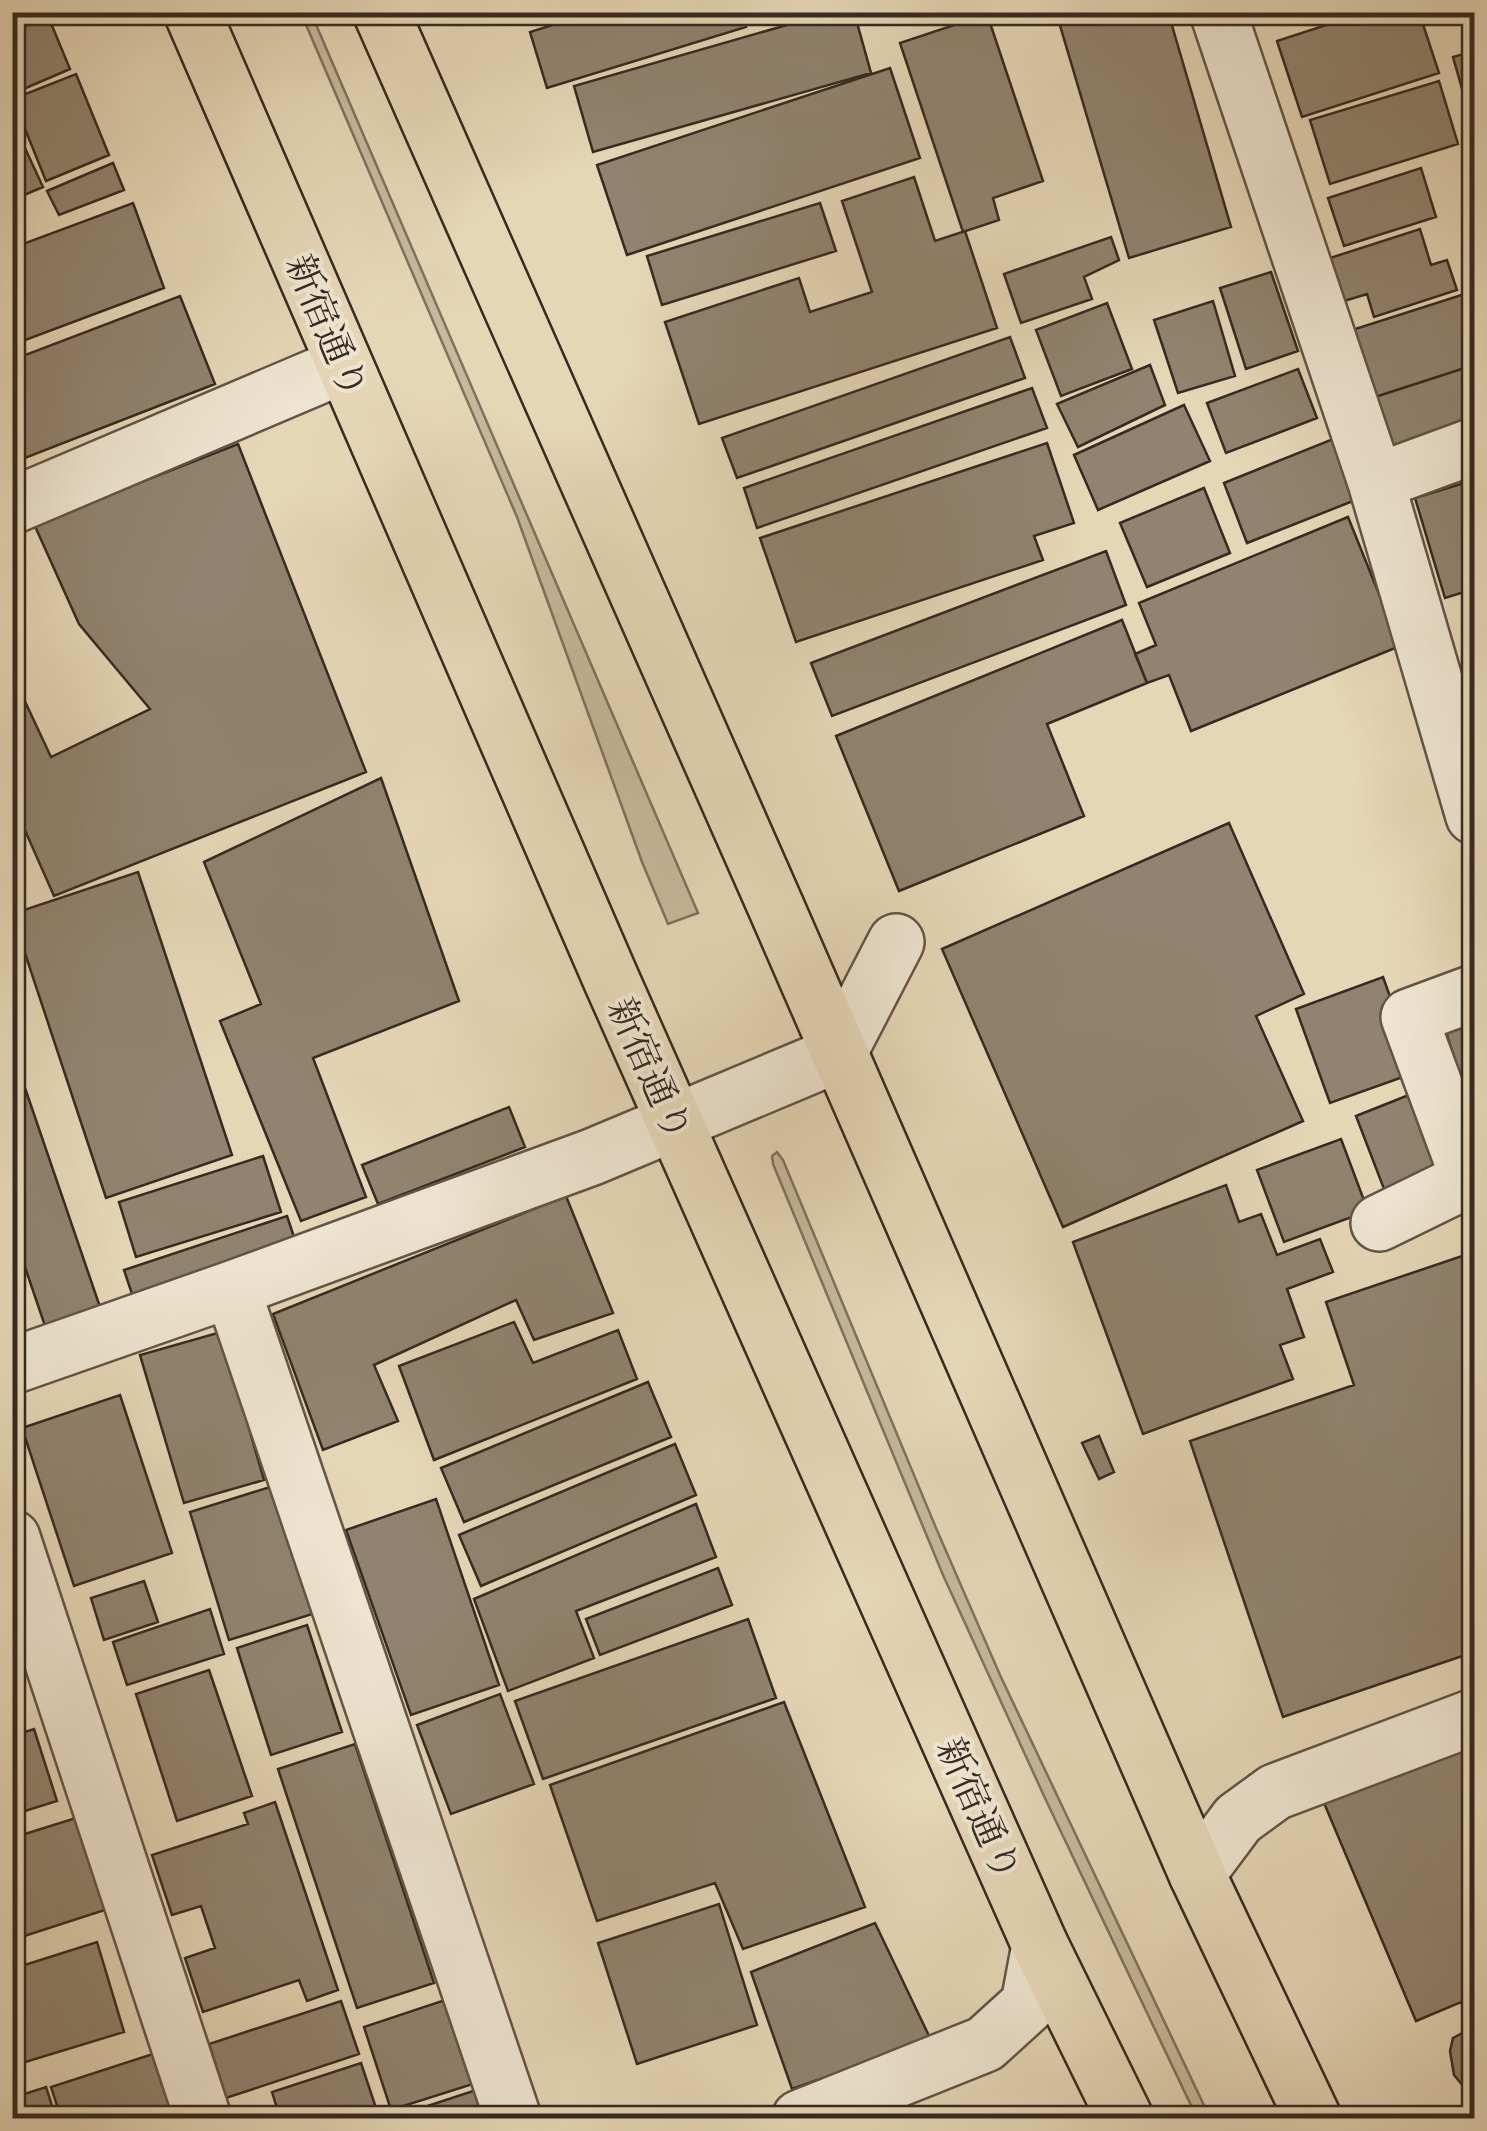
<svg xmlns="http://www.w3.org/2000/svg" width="1487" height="2131" font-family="'Gentium Book Plus','Noto Serif JP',serif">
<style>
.green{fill:#c7b99d;stroke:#7e7260;stroke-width:2.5}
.building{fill:#91836f;stroke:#362a22;stroke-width:2.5}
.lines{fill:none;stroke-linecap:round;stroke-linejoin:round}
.minor-casing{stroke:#625547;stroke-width:60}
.highway-casing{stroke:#362a22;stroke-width:60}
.minor{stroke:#eee4d0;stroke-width:55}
.highway{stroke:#e5d6b6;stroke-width:55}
.labels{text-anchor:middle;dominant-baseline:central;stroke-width:8;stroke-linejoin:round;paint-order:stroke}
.street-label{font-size:38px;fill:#362a22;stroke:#eee4d0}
</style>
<rect width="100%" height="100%" fill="#e5d6b6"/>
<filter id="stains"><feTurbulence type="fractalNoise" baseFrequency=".002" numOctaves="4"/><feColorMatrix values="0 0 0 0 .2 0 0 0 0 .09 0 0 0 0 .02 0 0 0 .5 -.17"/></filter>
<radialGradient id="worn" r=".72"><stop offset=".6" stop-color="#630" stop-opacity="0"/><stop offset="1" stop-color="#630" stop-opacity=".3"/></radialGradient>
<path class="green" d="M 301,13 L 311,13 L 698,913 L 668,924 L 642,862 L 517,517 Z
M 777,1152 L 783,1160 L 936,1528 L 1000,1675 L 1210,2118 L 1197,2118 L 1044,1796 L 943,1575 L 773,1164 L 772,1156 Z"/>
<path class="building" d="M 12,12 L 42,12 L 12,25 Z
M 594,12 L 741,12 L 746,27 L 547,88 L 530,32 Z
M 769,12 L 803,12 L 772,22 Z
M 832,12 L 854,12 L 871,73 L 593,152 L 574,86 Z
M 1056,12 L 1168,12 L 1231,227 L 1129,258 Z
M 1366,12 L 1419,12 L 1439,73 L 1302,117 L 1277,41 Z
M 987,14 L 1043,181 L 993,198 L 999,220 L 963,232 L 900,43 Z
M 48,16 L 70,69 L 12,94 L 12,32 Z
M 1474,51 L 1474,131 L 1453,57 Z
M 890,68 L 920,158 L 627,255 L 597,165 Z
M 76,74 L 109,155 L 46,181 L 13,99 Z
M 1439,81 L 1458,144 L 1330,184 L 1310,120 Z
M 12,120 L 43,187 L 12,200 Z
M 113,163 L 124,190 L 59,215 L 47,191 Z
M 1421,168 L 1436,217 L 1344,246 L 1328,198 Z
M 914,177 L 935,241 L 965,231 L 997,328 L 699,424 L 665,322 L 799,278 L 810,312 L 872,292 L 842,201 Z
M 133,203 L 164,288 L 12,345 L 12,248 Z
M 820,203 L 836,251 L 662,305 L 647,256 Z
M 1420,229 L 1431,265 L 1447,260 L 1457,290 L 1374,317 L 1367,294 L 1341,302 L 1327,259 Z
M 1111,237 L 1119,260 L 1084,277 L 1092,299 L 1021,323 L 1004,274 Z
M 1271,272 L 1298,351 L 1246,369 L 1220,288 Z
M 1474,291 L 1474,365 L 1372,398 L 1352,330 Z
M 180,296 L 215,384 L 12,463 L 12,360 Z
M 1213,301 L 1235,376 L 1178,393 L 1154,320 Z
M 1107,303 L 1132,369 L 1061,396 L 1036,330 Z
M 1010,337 L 1025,378 L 737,478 L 722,438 Z
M 1150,365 L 1165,405 L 1078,447 L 1057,404 Z
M 1474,365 L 1474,424 L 1390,451 L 1372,398 Z
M 1298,369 L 1317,418 L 1226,453 L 1207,403 Z
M 1032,388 L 1047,428 L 757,528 L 744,488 Z
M 1184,405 L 1210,461 L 1098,510 L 1074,455 Z
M 1333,439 L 1358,499 L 1247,543 L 1224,483 Z
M 1047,443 L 1074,523 L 1034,536 L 1043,560 L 796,642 L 760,538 Z
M 238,444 L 366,772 L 54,896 L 12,801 L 12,697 L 21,693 L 51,757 L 150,709 L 79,624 L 34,524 Z
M 1474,480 L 1474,589 L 1445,598 L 1415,498 Z
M 1204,488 L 1230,553 L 1147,587 L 1120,523 Z
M 1348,517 L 1400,646 L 1191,731 L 1169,675 L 1147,683 L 1135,654 L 1156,645 L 1139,603 Z
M 1106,551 L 1126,605 L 832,716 L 811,663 Z
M 1122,620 L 1147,683 L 1047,724 L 1084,816 L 899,891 L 836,736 Z
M 381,778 L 459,1001 L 313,1058 L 366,1197 L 301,1221 L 220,1021 L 261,1004 L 204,862 Z
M 1229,823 L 1304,994 L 1256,1016 L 1303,1121 L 1063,1227 L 942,949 Z
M 138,872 L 232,1155 L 106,1198 L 12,914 Z
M 1383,977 L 1417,1072 L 1330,1103 L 1296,1009 Z
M 1474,1009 L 1474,1121 L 1442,1019 Z
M 12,1050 L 100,1307 L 45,1326 L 12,1229 Z
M 1429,1087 L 1457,1161 L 1384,1189 L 1356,1116 Z
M 509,1107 L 525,1147 L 378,1204 L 362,1165 Z
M 1341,1139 L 1368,1211 L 1284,1242 L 1257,1170 Z
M 263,1156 L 281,1212 L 136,1257 L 119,1202 Z
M 1226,1185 L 1239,1222 L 1261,1214 L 1277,1255 L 1320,1239 L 1333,1272 L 1287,1289 L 1304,1337 L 1280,1345 L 1293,1379 L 1143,1434 L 1073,1242 Z
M 566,1196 L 613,1313 L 534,1340 L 516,1300 L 374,1365 L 398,1421 L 323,1450 L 273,1314 Z
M 287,1216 L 296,1243 L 133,1297 L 124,1270 Z
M 1474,1252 L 1474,1652 L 1283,1717 L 1190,1441 L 1354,1385 L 1326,1302 Z
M 514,1322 L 533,1363 L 618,1330 L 637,1379 L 434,1460 L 399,1366 Z
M 221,1332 L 264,1480 L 184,1503 L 140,1355 Z
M 648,1382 L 671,1437 L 464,1522 L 441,1468 Z
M 120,1395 L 172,1553 L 74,1586 L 22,1428 Z
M 1099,1436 L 1114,1472 L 1099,1479 L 1082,1443 Z
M 675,1444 L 696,1495 L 481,1586 L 459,1535 Z
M 283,1483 L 322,1611 L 229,1640 L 190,1512 Z
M 436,1499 L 499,1685 L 411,1715 L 346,1530 Z
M 696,1504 L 716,1557 L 576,1611 L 594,1658 L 508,1691 L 474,1599 Z
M 718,1568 L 732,1605 L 600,1655 L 586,1619 Z
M 144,1581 L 158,1622 L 104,1640 L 91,1598 Z
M 210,1609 L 224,1654 L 127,1685 L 113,1642 Z
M 748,1619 L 776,1698 L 543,1779 L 515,1701 Z
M 307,1625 L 342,1732 L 271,1755 L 237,1648 Z
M 209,1670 L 252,1796 L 177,1821 L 136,1694 Z
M 500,1694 L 534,1784 L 451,1814 L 417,1725 Z
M 784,1702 L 865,1907 L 743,1949 L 715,1883 L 597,1921 L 550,1785 Z
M 34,1729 L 57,1801 L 12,1815 L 12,1736 Z
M 1474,1739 L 1474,2015 L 1468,2017 L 1461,2002 L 1416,2021 L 1324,1803 Z
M 355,1744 L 434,1983 L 357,2008 L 278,1769 Z
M 275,1802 L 338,1990 L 307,2001 L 299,1980 L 203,2012 L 185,1958 L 215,1948 L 201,1906 L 172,1915 L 152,1855 L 248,1824 L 244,1813 Z
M 79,1817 L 108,1909 L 12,1940 L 12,1838 Z
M 719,1904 L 757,2025 L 637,2064 L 598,1943 Z
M 875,1923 L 931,2040 L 792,2089 L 751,1972 Z
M 97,1942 L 124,2032 L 12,2066 L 12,1969 Z
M 448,1999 L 476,2083 L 391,2110 L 364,2027 Z
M 341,2001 L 359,2054 L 226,2098 L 209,2044 Z
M 1474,2027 L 1474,2099 L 1454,2075 L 1450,2051 L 1453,2038 Z
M 165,2050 L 188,2118 L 61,2118 L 51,2087 Z
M 361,2063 L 379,2117 L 280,2118 L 272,2092 Z
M 46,2087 L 56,2118 L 12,2118 L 12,2098 Z
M 479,2089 L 489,2118 L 391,2118 Z"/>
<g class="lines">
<g class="minor-casing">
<path id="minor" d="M 1218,12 L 1376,482 L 1474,816
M 1376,482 L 1474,446
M 12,506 L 344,365
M 1379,1223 L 1469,1179 L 1409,1017 L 1474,993
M 232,1289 L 513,2118
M 12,1366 L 232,1289 L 592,1157 L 838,1054 L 896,942
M 12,1538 L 203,2118
M 1197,1874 L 1238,1819 L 1275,1792 L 1474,1717
M 800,2118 L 985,2044 L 1029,2004 L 1040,1945"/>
</g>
<g class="highway-casing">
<path id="highway" d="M 192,12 L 611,979 L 1040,1945 L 1125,2118
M 381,12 L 776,907 L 1197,1874 L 1313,2118"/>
</g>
<use href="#minor" class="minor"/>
<use href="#highway" class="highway"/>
</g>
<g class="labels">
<g class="street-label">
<text transform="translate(328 326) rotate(67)">新宿通り</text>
<text transform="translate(651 1069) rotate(66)">新宿通り</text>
<text transform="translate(980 1809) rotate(66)">新宿通り</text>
</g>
</g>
<rect width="1487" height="2131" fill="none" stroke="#e5d6b6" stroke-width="50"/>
<rect x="15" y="15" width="1457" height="2101" fill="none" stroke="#362a22" stroke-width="5"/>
<rect x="25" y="25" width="1437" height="2081" fill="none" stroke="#362a22" stroke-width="2.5"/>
<rect width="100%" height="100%" filter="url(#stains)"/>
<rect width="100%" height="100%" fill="url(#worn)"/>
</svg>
